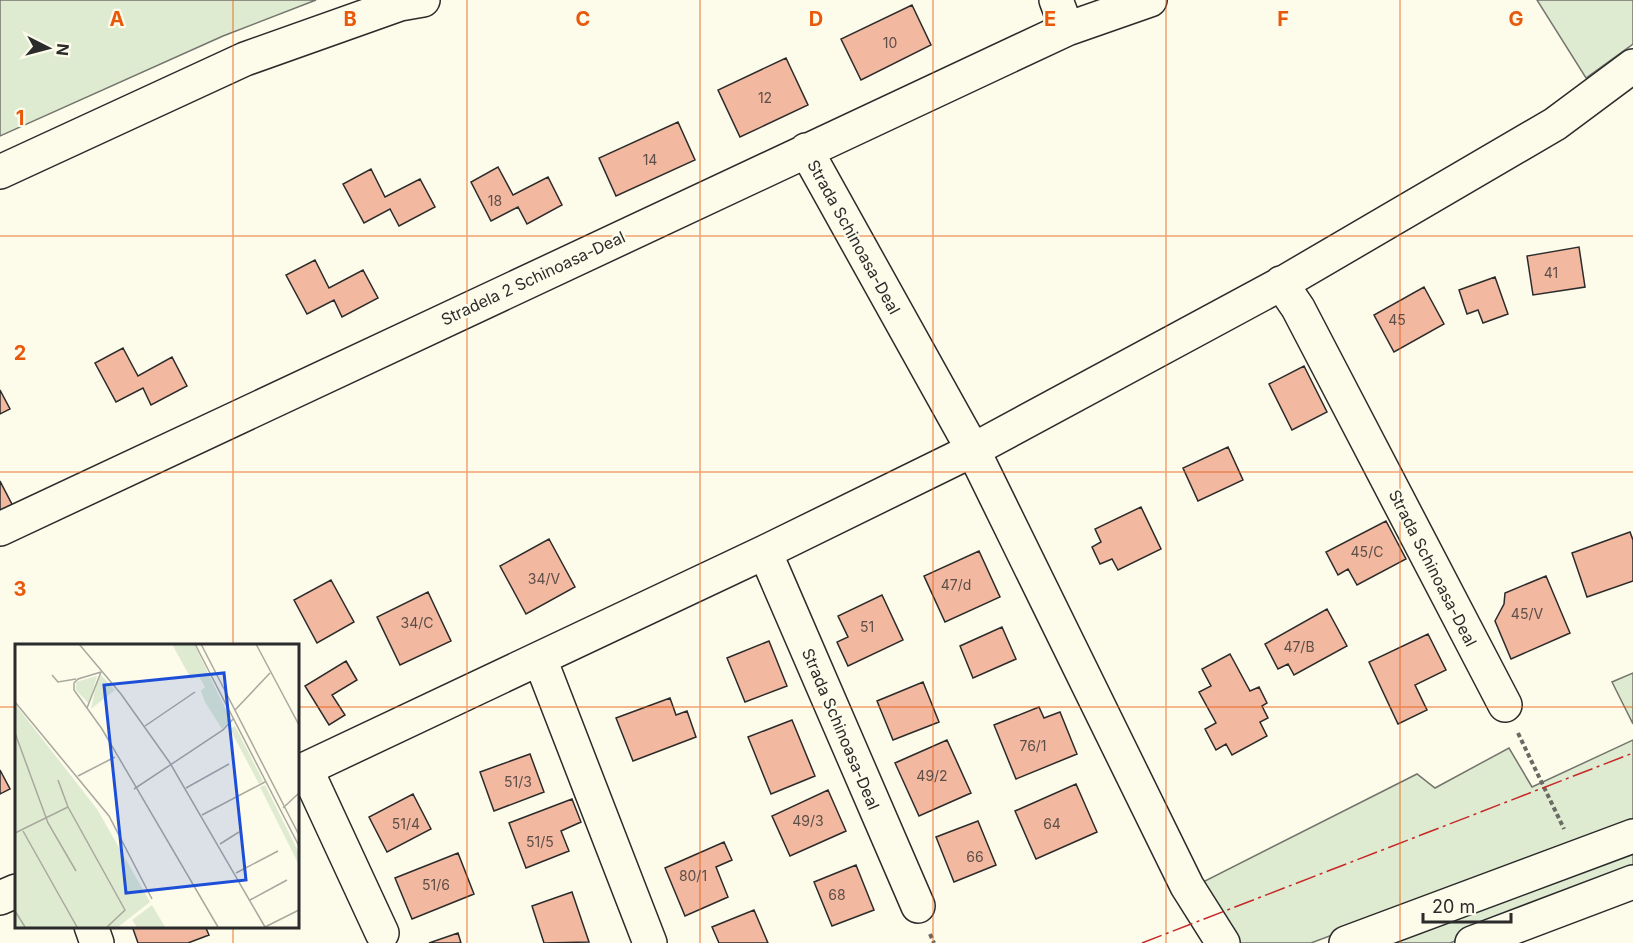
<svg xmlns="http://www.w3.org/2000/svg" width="1633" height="943" font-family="Inter,sans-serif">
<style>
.green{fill:#deebd1;stroke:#74746e;stroke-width:1.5}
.building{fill:#f2b8a0;stroke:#2b2b2b;stroke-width:1.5}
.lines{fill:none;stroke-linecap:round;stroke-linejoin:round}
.minor-casing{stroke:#2b2b2b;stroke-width:36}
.path{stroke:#6a6964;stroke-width:4;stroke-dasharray:4.5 3;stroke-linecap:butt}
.minor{stroke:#fdfbea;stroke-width:33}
.power{stroke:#c62828;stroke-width:1.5;stroke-dasharray:21 4.5 3 4.5;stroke-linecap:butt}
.grid{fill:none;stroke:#e8590c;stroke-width:1.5;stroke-opacity:0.55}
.labels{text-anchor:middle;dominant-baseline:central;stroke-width:4.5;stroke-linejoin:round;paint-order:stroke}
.number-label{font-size:14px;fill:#5d4e48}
.street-label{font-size:16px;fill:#2b2b2b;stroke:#fdfbea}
.inset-road{fill:none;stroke:#a9a89e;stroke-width:1.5}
.view{fill:#1d4ed8;fill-opacity:0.15;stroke:#1d4ed8;stroke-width:3}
.inset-edge{fill:none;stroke:#2b2b2b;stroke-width:3}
.grid-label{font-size:20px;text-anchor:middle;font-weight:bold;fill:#e8590c;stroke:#fdfbea;stroke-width:4.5;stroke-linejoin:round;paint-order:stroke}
</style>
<rect width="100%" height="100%" fill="#fdfbea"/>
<path class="green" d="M 0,0 L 316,0 L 223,36 L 0,136 Z
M 1537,0 L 1633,0 L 1633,44 L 1586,78 Z
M 1633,673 L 1633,724 L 1612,682 Z
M 1633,740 L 1633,822 L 1311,943 L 1237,943 L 1199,884 L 1417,774 L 1435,788 L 1509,748 L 1532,787 Z
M 1633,851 L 1633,872 L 1450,943 L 1392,943 Z"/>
<path class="building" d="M 912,5 L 931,45 L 861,80 L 841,39 Z
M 786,58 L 808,105 L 740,137 L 718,90 Z
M 678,122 L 695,160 L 616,196 L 599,158 Z
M 498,167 L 513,195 L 548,177 L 562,205 L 527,224 L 518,207 L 491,221 L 471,182 Z
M 371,169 L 385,197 L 420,179 L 435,207 L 399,226 L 390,209 L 364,223 L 343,184 Z
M 1579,247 L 1585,287 L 1533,295 L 1527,256 Z
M 315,260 L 329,288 L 363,270 L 378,298 L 342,317 L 334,300 L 307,314 L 286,275 Z
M 1495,277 L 1508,314 L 1483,323 L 1478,310 L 1467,314 L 1459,290 Z
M 1424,287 L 1444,324 L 1394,352 L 1374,315 Z
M 123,348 L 138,376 L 172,357 L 187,386 L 151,405 L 143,388 L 116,402 L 95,363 Z
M 1304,366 L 1327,412 L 1292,430 L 1269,384 Z
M 0,390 L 10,409 L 0,414 Z
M 1228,447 L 1243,480 L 1198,501 L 1183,468 Z
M 0,481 L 15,510 L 0,518 Z
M 1141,507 L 1161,549 L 1118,570 L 1112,559 L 1100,564 L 1092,547 L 1101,542 L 1095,529 Z
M 1386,521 L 1406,559 L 1357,585 L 1348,569 L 1338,575 L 1326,552 Z
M 1630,532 L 1633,540 L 1633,581 L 1587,597 L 1572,553 Z
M 549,539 L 575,587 L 526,614 L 500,566 Z
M 979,551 L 1000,597 L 945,622 L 924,576 Z
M 1546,576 L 1570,633 L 1511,659 L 1495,621 L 1504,604 L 1505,593 Z
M 331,580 L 354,622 L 317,643 L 294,600 Z
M 428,592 L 451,641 L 400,665 L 377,617 Z
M 882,595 L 903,640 L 848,666 L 837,642 L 848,637 L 838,616 Z
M 1327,609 L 1347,646 L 1294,675 L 1288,664 L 1278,669 L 1265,644 Z
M 1002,627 L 1016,659 L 973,678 L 960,646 Z
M 1428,634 L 1446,670 L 1415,685 L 1427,710 L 1398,724 L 1369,662 Z
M 769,641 L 787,686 L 745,702 L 727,658 Z
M 1230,654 L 1250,691 L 1259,687 L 1267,703 L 1262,706 L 1268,718 L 1260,722 L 1267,736 L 1232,755 L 1226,744 L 1216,750 L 1205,729 L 1216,723 L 1199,692 L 1211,686 L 1202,669 Z
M 346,661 L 357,680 L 332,695 L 345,715 L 329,725 L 305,686 Z
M 923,682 L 939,722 L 893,740 L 877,701 Z
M 670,698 L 676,715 L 687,711 L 696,737 L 633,761 L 616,718 Z
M 1039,707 L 1044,718 L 1060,712 L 1077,754 L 1016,779 L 994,725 Z
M 792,720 L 815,776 L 771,794 L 748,737 Z
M 947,740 L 971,793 L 919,816 L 895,763 Z
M 530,754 L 544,792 L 494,811 L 480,772 Z
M 0,770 L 10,789 L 0,794 Z
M 1076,784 L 1097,832 L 1036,859 L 1015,811 Z
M 828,790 L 846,831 L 790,856 L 772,816 Z
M 413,794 L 431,829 L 387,852 L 369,817 Z
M 572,799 L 581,822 L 561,831 L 569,851 L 526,868 L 509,823 Z
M 978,821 L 996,865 L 954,882 L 936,837 Z
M 724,842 L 732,860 L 716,867 L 728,897 L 685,916 L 665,868 Z
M 458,853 L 474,894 L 412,919 L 395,878 Z
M 856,865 L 874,910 L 832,926 L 814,882 Z
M 572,892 L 589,942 L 544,943 L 532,906 Z
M 754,910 L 768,943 L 719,943 L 712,927 Z
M 132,926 L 205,926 L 209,935 L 188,943 L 138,943 Z
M 458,933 L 461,943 L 429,943 Z"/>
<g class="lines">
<g class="minor-casing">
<path id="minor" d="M 1056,0 L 1067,29
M 806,150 L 973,450 L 1187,886 L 1223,943
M 0,172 L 245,59 L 400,4 L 423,0
M 1281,283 L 1298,308 L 1505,705
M 0,529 L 1067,29 L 1150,0
M 765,552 L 918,906
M 540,659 L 650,943
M 306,769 L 382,933
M 297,773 L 765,552 L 973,450 L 1288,280 L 1555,124 L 1633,66
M 0,898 L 16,891
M 91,926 L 97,943
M 1346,943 L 1633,836
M 1472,943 L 1633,882"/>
</g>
<path class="path" d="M 1518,733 L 1564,829
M 930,934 L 934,943"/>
<use href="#minor" class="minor"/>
<path class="power" d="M 1142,943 L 1633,753"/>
</g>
<path class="grid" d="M 233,0 L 233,646M 467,0 L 467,943M 700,0 L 700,943M 933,0 L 933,943M 1166,0 L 1166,943M 1400,0 L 1400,943M 0,236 L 1633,236M 0,472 L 1633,472M 0,707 L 16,707M 297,707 L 1633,707M 233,926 L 233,943"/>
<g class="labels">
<g class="number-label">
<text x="890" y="42">10</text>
<text x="765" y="97">12</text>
<text x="650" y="159">14</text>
<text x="495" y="200">18</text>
<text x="1551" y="272">41</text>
<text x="1397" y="319">45</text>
<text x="1367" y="551">45/C</text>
<text x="544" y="578">34/V</text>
<text x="956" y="584">47/d</text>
<text x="1527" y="613">45/V</text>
<text x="417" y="622">34/C</text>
<text x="867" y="626">51</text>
<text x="1299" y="646">47/B</text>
<text x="1033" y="745">76/1</text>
<text x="932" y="775">49/2</text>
<text x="518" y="781">51/3</text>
<text x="808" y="820">49/3</text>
<text x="406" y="823">51/4</text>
<text x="1052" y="823">64</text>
<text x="540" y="841">51/5</text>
<text x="975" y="856">66</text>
<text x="693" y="875">80/1</text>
<text x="436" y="884">51/6</text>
<text x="837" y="894">68</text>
</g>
<g class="street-label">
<text transform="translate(854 237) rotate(61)">Strada Schinoasa-Deal</text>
<text transform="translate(533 278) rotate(-25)">Stradela 2 Schinoasa-Deal</text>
<text transform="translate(1433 568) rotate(63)">Strada Schinoasa-Deal</text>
<text transform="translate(841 729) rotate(67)">Strada Schinoasa-Deal</text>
</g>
</g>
<g transform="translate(15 644)">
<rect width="284" height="284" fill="#fdfbea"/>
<path d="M 157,0 L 179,0 L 216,76 L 207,85 L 190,58 L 186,47 L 190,43 L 183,31 L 176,35 ZM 86,31 L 100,46 L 76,65 L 82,37 ZM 82,32 L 75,57 L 73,59 L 61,46 L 61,38 ZM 0,60 L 82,165 L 135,258 L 103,283 L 0,283 ZM 220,82 L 248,137 L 244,140 L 215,85 ZM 250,141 L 283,207 L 283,219 L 245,143 ZM 137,261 L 150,283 L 122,283 L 117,276 Z" fill="#deebd1"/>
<path class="inset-road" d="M 64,0 L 106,50 L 155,119 L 250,283M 180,0 L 284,202M 186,0 L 284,191M 241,0 L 284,81M 86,28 L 63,35 L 59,39 L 59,46 L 87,85 L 203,283M 37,31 L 43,38 L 61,35M 0,58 L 94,172 L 137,255M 72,64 L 86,28M 220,66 L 255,29M 130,82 L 180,48M 0,89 L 33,179 L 61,227M 63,132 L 100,113M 43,136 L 53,163 L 110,266 L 92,283M 171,144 L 214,120M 119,145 L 208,86 L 219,74M 268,164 L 284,149M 187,171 L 250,138M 8,187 L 62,283M 0,189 L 53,163M 205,200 L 224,188M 221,229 L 263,207M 235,256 L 272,236M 0,267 L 10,283M 250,283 L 284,266"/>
<path class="view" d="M 209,29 L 231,236 L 111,249 L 89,41 Z"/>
<rect width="284" height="284" class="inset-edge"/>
</g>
<g class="grid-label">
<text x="117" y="26">A</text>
<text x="350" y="26">B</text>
<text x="583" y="26">C</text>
<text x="816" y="26">D</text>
<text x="1050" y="26">E</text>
<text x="1283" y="26">F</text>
<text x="1516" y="26">G</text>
<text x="20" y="125">1</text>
<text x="20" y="360">2</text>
<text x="20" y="596">3</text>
</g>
<g transform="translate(48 48) rotate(96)" stroke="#fdfbea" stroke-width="4.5" paint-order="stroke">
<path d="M0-4.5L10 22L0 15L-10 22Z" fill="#2b2b2b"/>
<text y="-9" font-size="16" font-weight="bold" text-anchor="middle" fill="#2b2b2b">N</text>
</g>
<path d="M1423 913v9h88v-9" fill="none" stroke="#2b2b2b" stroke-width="3"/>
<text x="1432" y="913" font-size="18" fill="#2b2b2b" stroke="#fdfbea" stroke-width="4.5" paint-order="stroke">20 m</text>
</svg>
